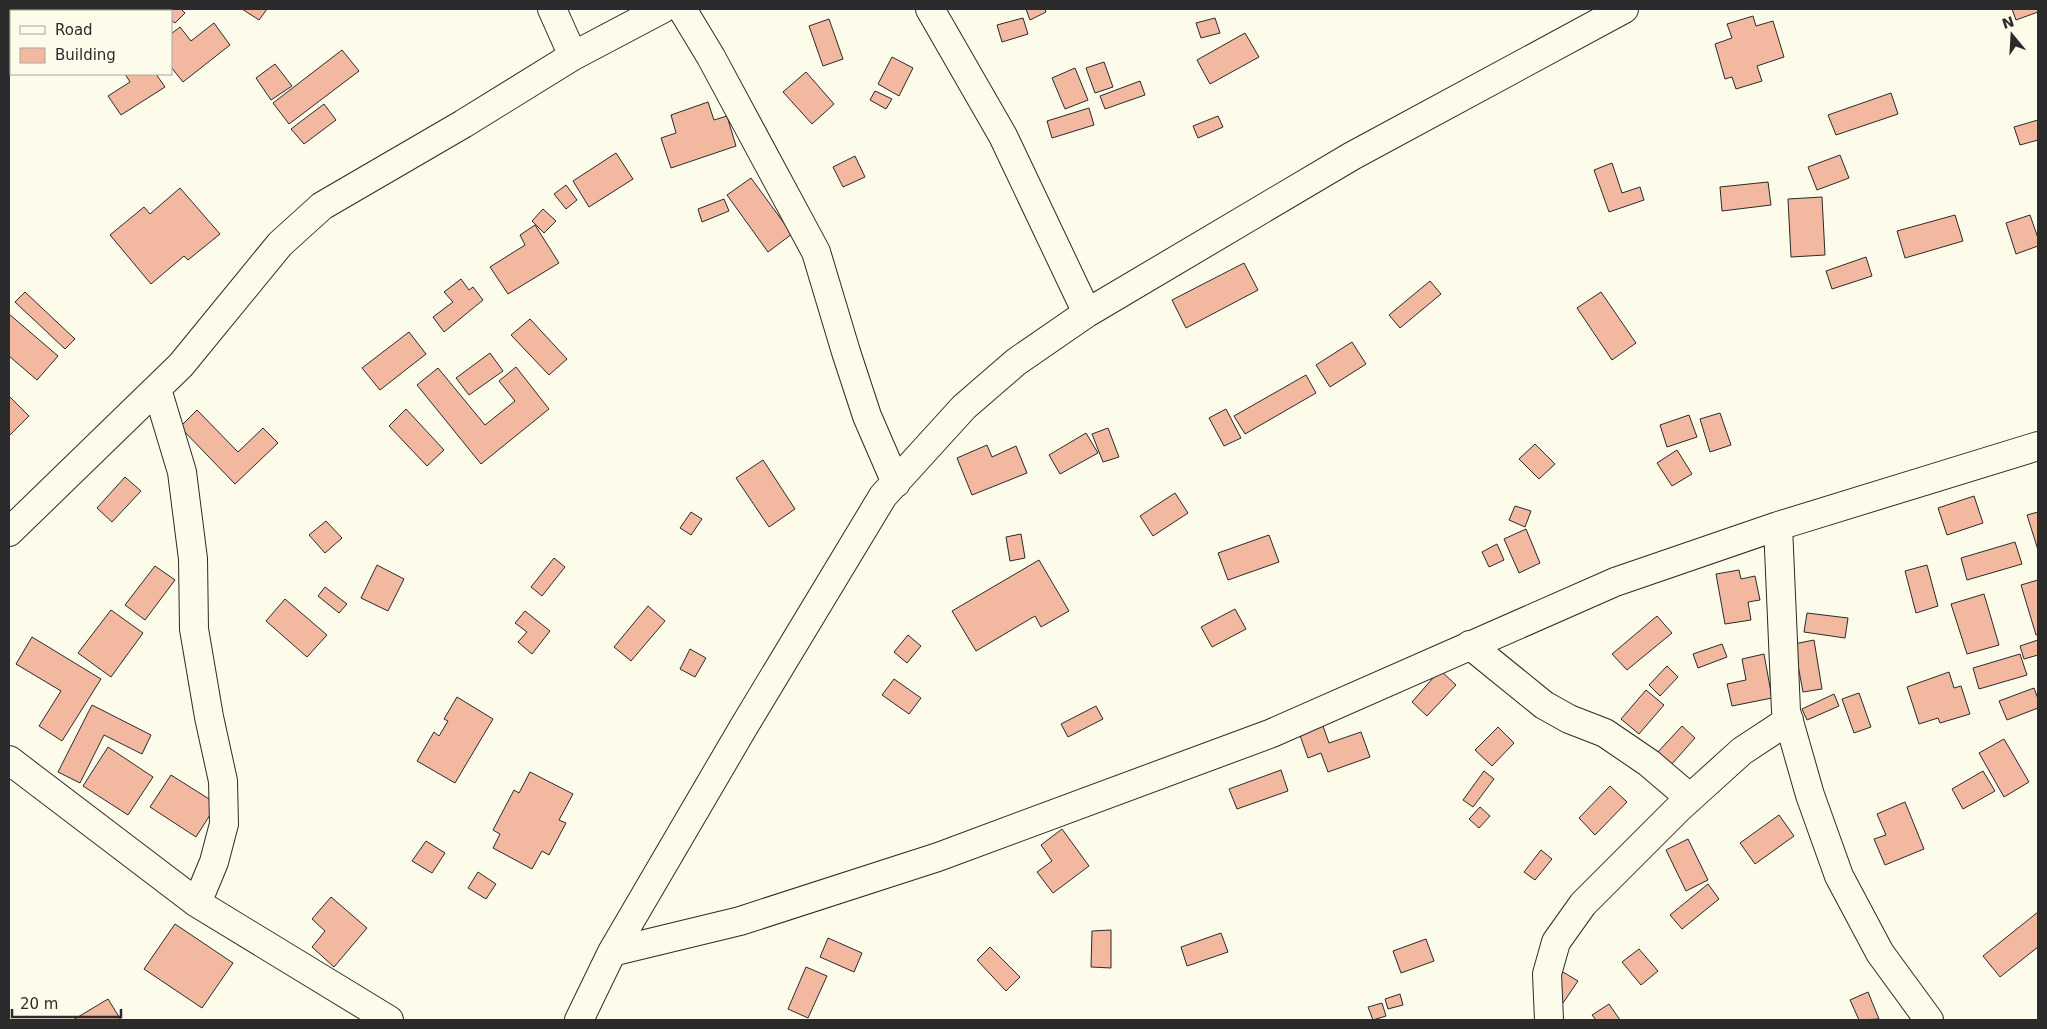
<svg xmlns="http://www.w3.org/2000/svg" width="2047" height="1029" font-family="'DejaVu Sans',sans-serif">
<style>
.building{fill:#f2b8a0;stroke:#2b2b2b}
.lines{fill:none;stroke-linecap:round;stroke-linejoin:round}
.street-casing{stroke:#2b2b2b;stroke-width:30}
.street{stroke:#fdfbea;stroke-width:28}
</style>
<rect width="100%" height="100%" fill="#fdfbea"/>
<path class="building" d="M 170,9 L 181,9 L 185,13 L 175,23 L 171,20 L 171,11 L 168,11 Z
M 242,9 L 267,9 L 259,20 Z
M 1026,9 L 1045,9 L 1046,12 L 1030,20 Z
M 2012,9 L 2038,9 L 2038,12 L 2016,20 Z
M 1753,16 L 1756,26 L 1773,21 L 1784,57 L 1757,66 L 1762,81 L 1736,89 L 1732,77 L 1725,79 L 1715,44 L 1732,38 L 1727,24 Z
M 1023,18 L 1028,34 L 1002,42 L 997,25 Z
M 1215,18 L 1220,33 L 1201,38 L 1196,23 Z
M 829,19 L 843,59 L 823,66 L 809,26 Z
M 214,23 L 230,45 L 183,82 L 171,67 L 171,34 L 180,27 L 191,41 Z
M 1245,33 L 1259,57 L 1210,84 L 1197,60 Z
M 342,50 L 359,71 L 289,124 L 273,103 Z
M 892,57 L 913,68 L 899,96 L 878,84 Z
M 1104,62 L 1113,87 L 1095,93 L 1086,68 Z
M 275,64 L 292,86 L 271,100 L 256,78 Z
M 1075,68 L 1088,100 L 1065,109 L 1052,78 Z
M 806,72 L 834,104 L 812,124 L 783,92 Z
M 125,74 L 156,74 L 165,87 L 121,115 L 108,96 L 130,82 Z
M 1140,81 L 1145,95 L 1105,109 L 1100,96 Z
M 875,91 L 892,99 L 886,109 L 870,100 Z
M 1891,93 L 1898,114 L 1836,135 L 1828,115 Z
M 708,102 L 714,120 L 727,116 L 736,146 L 671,168 L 661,138 L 676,133 L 671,115 Z
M 324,104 L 336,120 L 304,144 L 291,129 Z
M 1089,108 L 1094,125 L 1052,138 L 1047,121 Z
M 1218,116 L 1223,127 L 1198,138 L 1193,126 Z
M 2038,120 L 2038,140 L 2020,145 L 2014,127 Z
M 616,153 L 633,179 L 589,207 L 573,181 Z
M 1840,155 L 1849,178 L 1817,190 L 1808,167 Z
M 855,156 L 865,177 L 843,187 L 833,167 Z
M 1612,163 L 1622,193 L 1640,187 L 1644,200 L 1609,212 L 1594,170 Z
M 751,178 L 792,234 L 768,252 L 727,195 Z
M 1768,182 L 1771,205 L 1722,211 L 1720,187 Z
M 566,185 L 577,200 L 566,209 L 554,194 Z
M 180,188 L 220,234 L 188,260 L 184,256 L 151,284 L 110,235 L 144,207 L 150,214 Z
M 1822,197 L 1825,255 L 1791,257 L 1788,199 Z
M 724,199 L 729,211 L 702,222 L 698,209 Z
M 543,209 L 556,221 L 544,233 L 532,221 Z
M 1955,215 L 1963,241 L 1905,258 L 1897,231 Z
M 2030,215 L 2038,238 L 2038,246 L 2016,254 L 2006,223 Z
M 535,225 L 559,263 L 508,294 L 490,267 L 525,245 L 520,235 Z
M 1866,257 L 1872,276 L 1832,289 L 1826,271 Z
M 1244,263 L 1258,290 L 1186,328 L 1172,300 Z
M 461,279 L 469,290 L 473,287 L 483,300 L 444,332 L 433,317 L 453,302 L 444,292 Z
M 1430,281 L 1441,294 L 1400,328 L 1389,315 Z
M 25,292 L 75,339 L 65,349 L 15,302 Z
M 1601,292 L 1636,343 L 1612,360 L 1577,308 Z
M 9,314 L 58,356 L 37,380 L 9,356 Z
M 530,319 L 567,359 L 549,375 L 511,335 Z
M 409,332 L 426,354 L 380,390 L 362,368 Z
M 1352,342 L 1366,364 L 1330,387 L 1316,365 Z
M 490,353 L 503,371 L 469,395 L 456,378 Z
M 516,367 L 549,409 L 481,464 L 417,385 L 438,368 L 485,425 L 515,401 L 499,381 Z
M 1306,375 L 1316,393 L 1245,434 L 1234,416 Z
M 10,397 L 29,416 L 9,436 L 9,398 Z
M 406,409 L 444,450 L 427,466 L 389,426 Z
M 1226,409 L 1241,438 L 1224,446 L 1209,418 Z
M 197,410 L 238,452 L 263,428 L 278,443 L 235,484 L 180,427 Z
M 1720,413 L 1731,445 L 1710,452 L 1700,419 Z
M 1689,415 L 1697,437 L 1667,447 L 1660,425 Z
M 1108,428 L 1119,457 L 1103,462 L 1092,434 Z
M 1086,433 L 1098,453 L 1060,474 L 1049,455 Z
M 1535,444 L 1555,464 L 1539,479 L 1519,459 Z
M 987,445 L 992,457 L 1016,446 L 1027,473 L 972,495 L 957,458 Z
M 1677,450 L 1692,474 L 1672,486 L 1657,463 Z
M 763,460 L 795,509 L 769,527 L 736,478 Z
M 125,477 L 141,491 L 112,522 L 97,508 Z
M 1175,493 L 1188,513 L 1153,536 L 1140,516 Z
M 1974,496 L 1983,523 L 1947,535 L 1938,508 Z
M 1515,506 L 1531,511 L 1525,527 L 1509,520 Z
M 691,512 L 702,519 L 691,535 L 680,528 Z
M 2038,512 L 2038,550 L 2027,515 Z
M 326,521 L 342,538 L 325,553 L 309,535 Z
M 1526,529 L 1540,563 L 1519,573 L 1504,539 Z
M 1021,534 L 1025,558 L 1010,561 L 1006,537 Z
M 1269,535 L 1279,562 L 1228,580 L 1218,553 Z
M 2015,542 L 2022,564 L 1967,580 L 1961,558 Z
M 1497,544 L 1504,560 L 1489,567 L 1482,552 Z
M 554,558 L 565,567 L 542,596 L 531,587 Z
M 1039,560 L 1069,611 L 1041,627 L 1035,616 L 976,651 L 952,611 Z
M 377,565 L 404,579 L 388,611 L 361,598 Z
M 1927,565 L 1938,606 L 1916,613 L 1905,571 Z
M 155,566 L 175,580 L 145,620 L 125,605 Z
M 1739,570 L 1741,579 L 1755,576 L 1760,600 L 1748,602 L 1751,620 L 1725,624 L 1716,574 Z
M 2038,580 L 2038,634 L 2036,635 L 2021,585 Z
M 325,587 L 347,604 L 339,613 L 318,596 Z
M 1984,594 L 1999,645 L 1967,654 L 1951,604 Z
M 285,599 L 327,635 L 307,657 L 266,621 Z
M 648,606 L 665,621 L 631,661 L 614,647 Z
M 1235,609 L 1246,629 L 1212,647 L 1201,627 Z
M 111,610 L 143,633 L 111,677 L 78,653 Z
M 525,611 L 550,631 L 532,654 L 518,642 L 527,632 L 515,623 Z
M 1807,613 L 1848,618 L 1845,638 L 1804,632 Z
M 1657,616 L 1672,633 L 1627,670 L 1612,654 Z
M 908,635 L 921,646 L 907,663 L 894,652 Z
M 32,637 L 101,679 L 62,741 L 39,726 L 61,691 L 16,664 Z
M 1814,640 L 1822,689 L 1803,692 L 1794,644 Z
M 2038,640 L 2038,655 L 2024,659 L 2020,646 Z
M 1722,644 L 1727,657 L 1698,668 L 1693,654 Z
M 690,649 L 706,658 L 695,677 L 680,669 Z
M 1764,654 L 1772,698 L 1732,706 L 1727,684 L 1746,680 L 1742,659 Z
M 2020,654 L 2027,675 L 1979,689 L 1973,668 Z
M 1667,666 L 1678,677 L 1660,696 L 1649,685 Z
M 1440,670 L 1456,685 L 1427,716 L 1412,702 Z
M 1949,672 L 1954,688 L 1961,686 L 1970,714 L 1940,723 L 1938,718 L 1919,724 L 1907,687 Z
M 894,679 L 921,698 L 909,714 L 882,695 Z
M 2034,688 L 2038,699 L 2038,708 L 2007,720 L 1999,701 Z
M 1646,690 L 1664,705 L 1639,734 L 1621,719 Z
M 1859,693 L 1871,727 L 1854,733 L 1842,699 Z
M 1834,694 L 1839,706 L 1807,720 L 1802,709 Z
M 457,697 L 493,719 L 455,783 L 417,761 L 434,732 L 439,736 L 448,721 L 444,719 Z
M 92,705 L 151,735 L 142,754 L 104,735 L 80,783 L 58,772 Z
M 1096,706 L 1103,719 L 1068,737 L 1061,724 Z
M 1320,718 L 1329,743 L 1361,732 L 1370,757 L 1328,772 L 1321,753 L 1308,758 L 1297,727 Z
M 1682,726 L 1695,738 L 1671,765 L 1657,753 Z
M 1498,727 L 1514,743 L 1492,766 L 1475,750 Z
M 2004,739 L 2029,782 L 2004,797 L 1979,753 Z
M 108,747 L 153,777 L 128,815 L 83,786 Z
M 1281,770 L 1288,791 L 1237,809 L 1229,789 Z
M 1484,771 L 1494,779 L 1473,807 L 1463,800 Z
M 1983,771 L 1995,791 L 1963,809 L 1952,789 Z
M 530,772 L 573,794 L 559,820 L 566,823 L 549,855 L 542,851 L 532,869 L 493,848 L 500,834 L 493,830 L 514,790 L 519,793 Z
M 171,775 L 217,804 L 196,837 L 150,807 Z
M 1610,786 L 1627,802 L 1595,835 L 1579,818 Z
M 1905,802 L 1924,849 L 1885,865 L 1874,839 L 1886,835 L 1877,814 Z
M 1480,807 L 1490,816 L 1479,828 L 1469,819 Z
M 1779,815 L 1794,836 L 1755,864 L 1740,843 Z
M 1062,829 L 1089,866 L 1053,893 L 1037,872 L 1052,861 L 1041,845 Z
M 1688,839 L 1708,880 L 1686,891 L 1666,850 Z
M 426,841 L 445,853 L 432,873 L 412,861 Z
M 1541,850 L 1552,859 L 1535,880 L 1524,872 Z
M 478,872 L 496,884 L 486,899 L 468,888 Z
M 1708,884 L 1719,899 L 1682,929 L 1670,915 Z
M 331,897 L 367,928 L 334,967 L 312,947 L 325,931 L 312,919 Z
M 2038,912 L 2038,947 L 2000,977 L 1983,956 Z
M 175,924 L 233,963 L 202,1008 L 144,969 Z
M 1111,930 L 1111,968 L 1091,967 L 1092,931 Z
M 1221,933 L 1228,952 L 1187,966 L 1181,947 Z
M 828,938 L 862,953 L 854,972 L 820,957 Z
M 1426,939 L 1434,961 L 1401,973 L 1393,951 Z
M 990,947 L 1020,977 L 1006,991 L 977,960 Z
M 1639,949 L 1658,971 L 1641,985 L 1622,962 Z
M 806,967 L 827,976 L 808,1018 L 788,1009 Z
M 1563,972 L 1578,981 L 1563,1003 L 1548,993 Z
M 1868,992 L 1879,1019 L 1859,1020 L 1850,1000 Z
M 1400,994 L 1403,1005 L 1388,1009 L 1385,999 Z
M 108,999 L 121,1020 L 73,1020 Z
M 1382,1003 L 1386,1016 L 1373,1020 L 1368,1007 Z
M 1609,1004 L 1620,1020 L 1596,1020 L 1592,1015 Z"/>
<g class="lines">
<g class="street-casing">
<path id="street" d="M 552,9 L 573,56
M 682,9 L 711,57 L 816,252 L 846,352 L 867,416 L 896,483
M 930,9 L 1003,136 L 1087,313
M 157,389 L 182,472 L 193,559 L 194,629 L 209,717 L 223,781 L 224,824 L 214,862 L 197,903
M 1778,526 L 1786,711 L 1810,795 L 1839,876 L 1880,953 L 1929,1020
M 9,532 L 181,365 L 280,244 L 322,206 L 463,124 L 573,56 L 662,9
M 1470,645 L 1544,705 L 1569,719 L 1605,733 L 1649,763 L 1690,798
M 9,760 L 197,903 L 389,1020
M 612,952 L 740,921 L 938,857 L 1272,733 L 1615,582 L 1778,526 L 2038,446
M 579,1020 L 612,952 L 743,728 L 883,496 L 964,407 L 1016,362 L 1087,313 L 1352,156 L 1624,9
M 1549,1020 L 1547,974 L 1556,942 L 1583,904 L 1679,808 L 1742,751 L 1789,720"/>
</g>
<use href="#street" class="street"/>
</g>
<rect width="2047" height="1029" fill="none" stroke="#2b2b2b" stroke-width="20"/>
<rect x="10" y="10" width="162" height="65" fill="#fdfbea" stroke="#a9a89e"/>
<rect x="20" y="26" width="25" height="8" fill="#fdfbea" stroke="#a9a89e"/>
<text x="55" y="35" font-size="15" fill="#2b2b2b">Road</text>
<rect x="20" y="48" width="25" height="15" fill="#f2b8a0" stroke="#a9a89e"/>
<text x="55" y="60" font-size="15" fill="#2b2b2b">Building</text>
<g transform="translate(2012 35) rotate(342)" stroke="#fdfbea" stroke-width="4" paint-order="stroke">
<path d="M0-4L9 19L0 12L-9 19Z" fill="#2b2b2b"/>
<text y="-8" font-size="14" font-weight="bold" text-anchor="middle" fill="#2b2b2b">N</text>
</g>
<path d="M12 1009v8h109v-8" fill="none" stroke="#2b2b2b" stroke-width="2.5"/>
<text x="20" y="1009" font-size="15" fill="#2b2b2b" stroke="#fdfbea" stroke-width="4" paint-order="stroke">20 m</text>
</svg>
